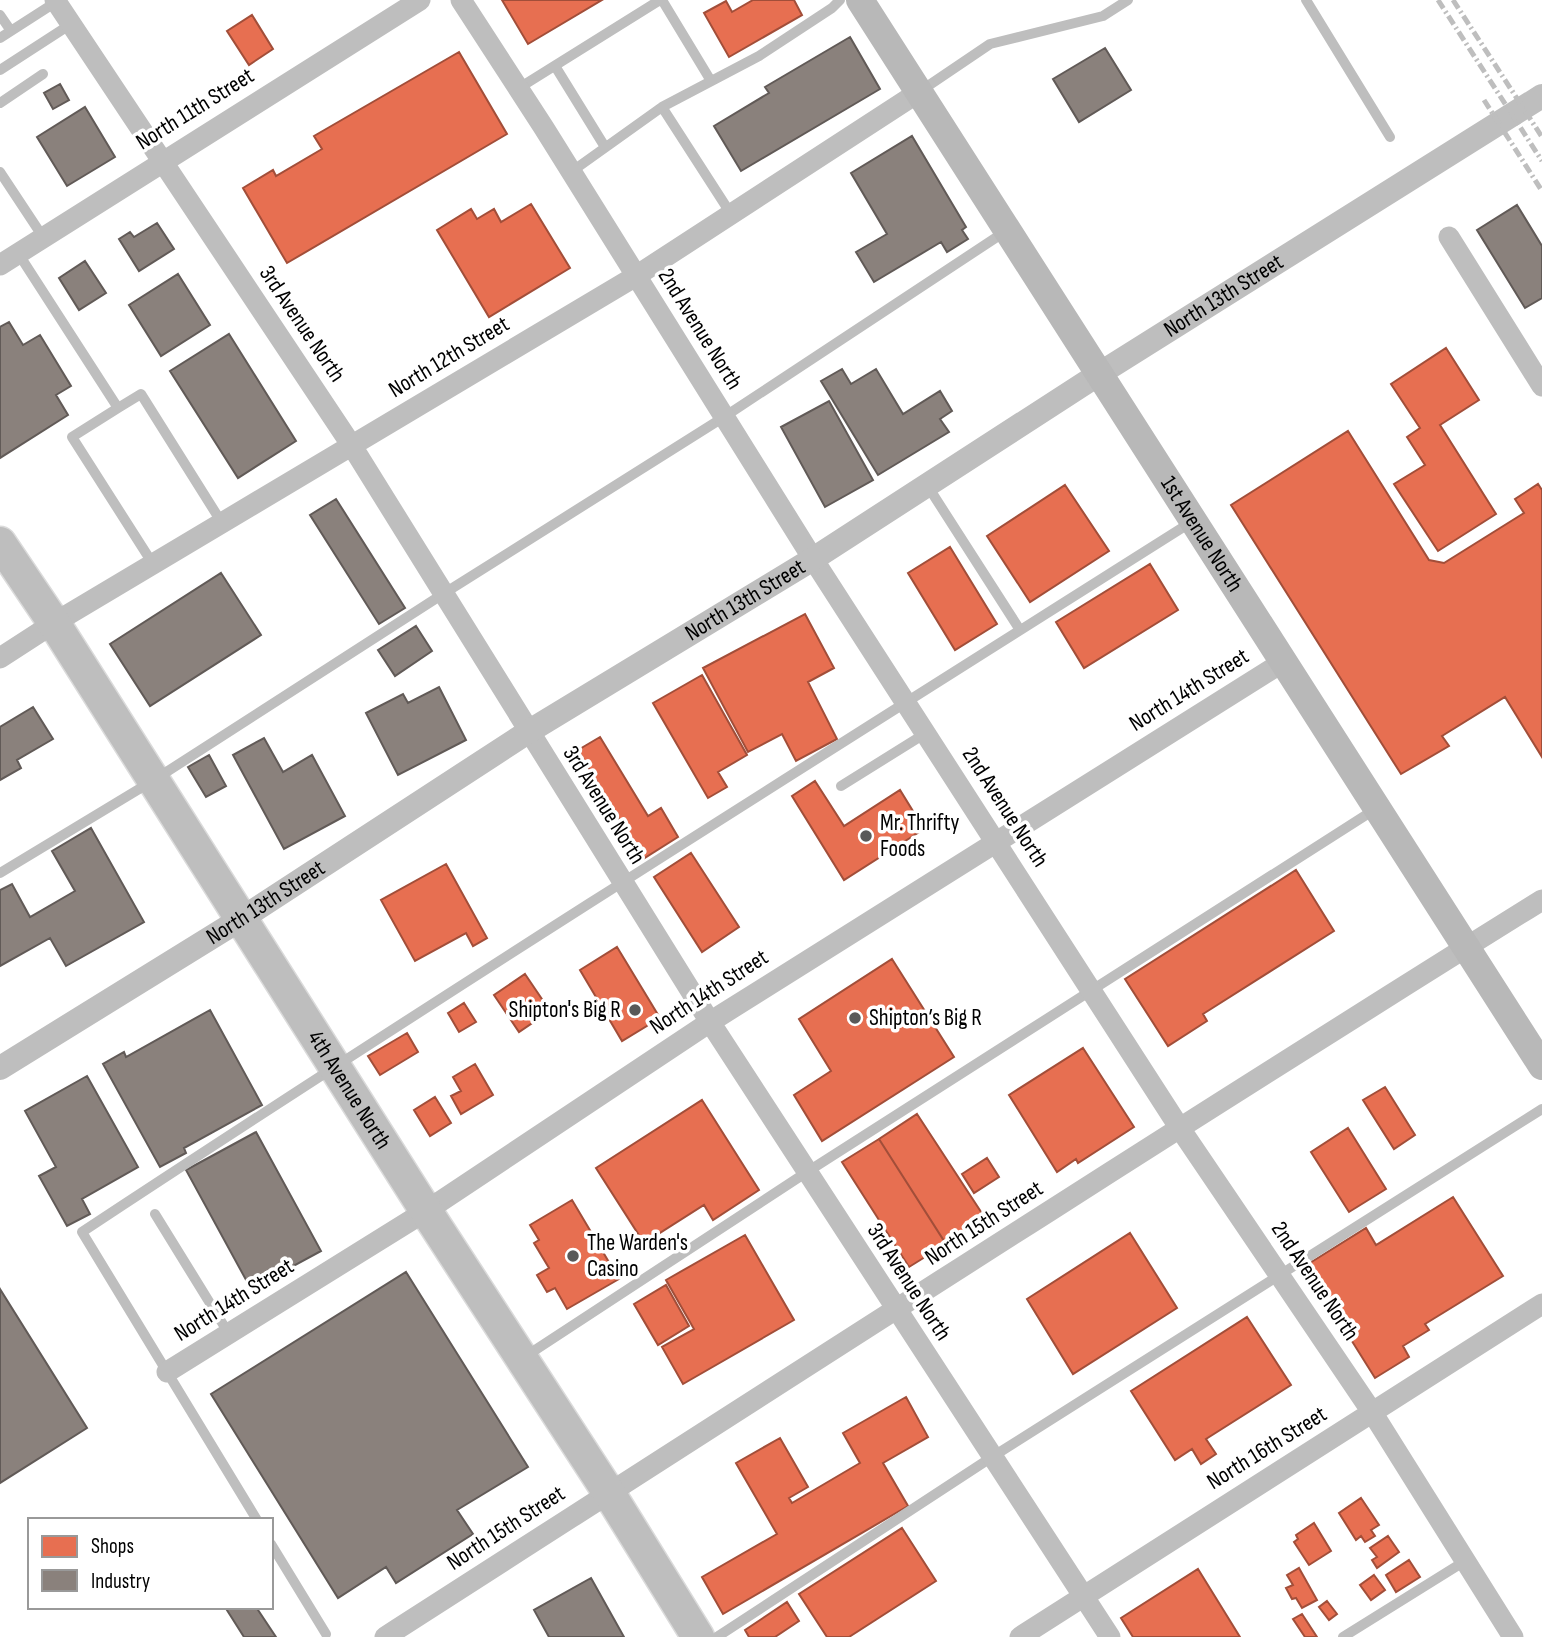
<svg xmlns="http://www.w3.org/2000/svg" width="1542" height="1637" font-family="'Sofia Sans Condensed',sans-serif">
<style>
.shops{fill:#e76f51;stroke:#a24e39;stroke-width:2}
.industry{fill:#8a817c;stroke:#615a57;stroke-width:2}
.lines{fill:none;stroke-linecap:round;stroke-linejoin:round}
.primary-casing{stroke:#dbdbdb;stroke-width:35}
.service{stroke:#bebebe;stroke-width:10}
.minor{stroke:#bebebe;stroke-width:21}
.tertiary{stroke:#bebebe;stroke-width:24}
.secondary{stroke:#b8b8b8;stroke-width:28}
.primary{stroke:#bebebe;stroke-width:32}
.rail{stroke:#bebebe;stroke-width:5;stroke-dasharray:10 3.5 2 3.5;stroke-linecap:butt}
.poi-dot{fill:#595959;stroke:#fff;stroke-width:2.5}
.labels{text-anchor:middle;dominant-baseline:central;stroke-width:7;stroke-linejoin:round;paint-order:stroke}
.street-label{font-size:23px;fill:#000;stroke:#fff}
.poi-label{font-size:23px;fill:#000;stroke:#fff;text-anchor:start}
</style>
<rect width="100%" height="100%" fill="#fff"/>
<path class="shops" d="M 502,0 L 602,0 L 528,44 Z
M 753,0 L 794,0 L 802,15 L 729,57 L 704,13 L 726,1 L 732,12 Z
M 252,15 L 273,49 L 249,65 L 227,31 Z
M 459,52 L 507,134 L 287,263 L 243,188 L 273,170 L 276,176 L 322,149 L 314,136 Z
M 531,204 L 570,268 L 489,317 L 437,230 L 471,209 L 477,219 L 494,209 L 501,222 Z
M 1446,348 L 1479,400 L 1440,425 L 1496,514 L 1438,551 L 1394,484 L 1425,465 L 1407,437 L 1420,428 L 1391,384 Z
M 1348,431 L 1429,560 L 1444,563 L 1524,513 L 1515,499 L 1538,484 L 1542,490 L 1542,757 L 1505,697 L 1442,736 L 1449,746 L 1401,774 L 1231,505 Z
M 1065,485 L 1109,551 L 1030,602 L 987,536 Z
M 950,547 L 997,624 L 955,650 L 908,573 Z
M 1150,564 L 1178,610 L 1084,668 L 1056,622 Z
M 805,614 L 834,668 L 808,682 L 837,739 L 796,761 L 782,734 L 748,752 L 703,668 Z
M 702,675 L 747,755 L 718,772 L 727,787 L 708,798 L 653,703 Z
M 600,737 L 648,816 L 661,808 L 678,837 L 643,859 L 578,750 Z
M 815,781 L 844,826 L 900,790 L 924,829 L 844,880 L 792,796 Z
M 691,853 L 739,927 L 702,952 L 654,877 Z
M 446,864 L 487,938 L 473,946 L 466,933 L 415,961 L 381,900 Z
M 1296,870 L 1334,931 L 1203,1014 L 1207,1021 L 1168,1046 L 1125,979 Z
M 617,947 L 660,1018 L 622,1041 L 580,970 Z
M 892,959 L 954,1057 L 822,1141 L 794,1095 L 831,1071 L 799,1019 Z
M 525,974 L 550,1011 L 519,1032 L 494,995 Z
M 464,1003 L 476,1022 L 459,1032 L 448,1013 Z
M 407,1033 L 418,1052 L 380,1075 L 368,1056 Z
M 1083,1048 L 1134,1127 L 1078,1163 L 1076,1159 L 1057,1172 L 1009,1095 Z
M 475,1064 L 493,1095 L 461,1114 L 451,1096 L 461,1091 L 453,1077 Z
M 1385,1087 L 1415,1135 L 1394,1149 L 1363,1100 Z
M 435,1097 L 451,1123 L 430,1136 L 414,1110 Z
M 702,1100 L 759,1190 L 713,1220 L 704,1205 L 644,1243 L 596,1168 Z
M 917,1114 L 985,1218 L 946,1244 L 879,1139 Z
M 1348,1128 L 1386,1189 L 1349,1212 L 1311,1152 Z
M 879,1139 L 946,1244 L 909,1267 L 842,1162 Z
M 987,1158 L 999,1177 L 974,1193 L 962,1174 Z
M 1453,1197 L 1503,1276 L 1425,1324 L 1429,1330 L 1403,1346 L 1409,1357 L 1375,1378 L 1305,1266 L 1366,1228 L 1376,1245 Z
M 572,1200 L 619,1279 L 567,1309 L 555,1288 L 547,1292 L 537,1275 L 549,1268 L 534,1243 L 539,1240 L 530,1225 Z
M 1130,1233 L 1177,1308 L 1073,1374 L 1027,1299 Z
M 745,1235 L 794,1320 L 683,1384 L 662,1347 L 694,1329 L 666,1280 Z
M 666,1285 L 689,1326 L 658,1345 L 634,1304 Z
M 1247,1317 L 1291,1385 L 1206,1439 L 1216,1454 L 1201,1464 L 1192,1449 L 1175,1460 L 1131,1391 Z
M 906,1397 L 928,1437 L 883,1463 L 908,1506 L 723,1614 L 702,1577 L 777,1534 L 736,1463 L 780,1438 L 808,1487 L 789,1498 L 792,1503 L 860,1463 L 843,1433 Z
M 1361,1498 L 1379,1525 L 1371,1530 L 1375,1536 L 1365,1542 L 1361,1536 L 1356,1540 L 1339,1513 Z
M 1314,1523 L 1331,1551 L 1309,1565 L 1294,1542 L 1298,1539 L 1296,1535 Z
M 902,1528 L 936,1581 L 849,1637 L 827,1637 L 799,1594 Z
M 1388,1536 L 1399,1552 L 1377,1568 L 1372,1560 L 1377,1557 L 1370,1548 Z
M 1409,1560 L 1420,1577 L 1396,1592 L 1386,1575 Z
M 1299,1568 L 1317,1600 L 1302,1608 L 1296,1598 L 1292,1599 L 1286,1588 L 1293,1585 L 1287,1575 Z
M 1198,1569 L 1240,1637 L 1133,1637 L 1121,1618 Z
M 1374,1575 L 1385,1590 L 1371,1600 L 1360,1585 Z
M 1327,1601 L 1337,1614 L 1329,1620 L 1319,1607 Z
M 787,1602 L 799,1621 L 775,1637 L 749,1637 L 745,1630 Z
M 1302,1614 L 1317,1637 L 1305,1637 L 1293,1619 Z"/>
<path class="industry" d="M 850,37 L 880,89 L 741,171 L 714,126 L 769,93 L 765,87 Z
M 1105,48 L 1131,90 L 1079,122 L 1053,79 Z
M 60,84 L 69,100 L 53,109 L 44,93 Z
M 85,107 L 115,157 L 67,186 L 37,137 Z
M 912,136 L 966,227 L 962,230 L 968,239 L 947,252 L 941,242 L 874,282 L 856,252 L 887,234 L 851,173 Z
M 1517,205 L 1542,246 L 1542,298 L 1525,308 L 1477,230 Z
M 157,223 L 174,249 L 139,271 L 119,239 L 130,232 L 134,237 Z
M 85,261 L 106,293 L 79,310 L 59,278 Z
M 178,274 L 210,325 L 161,356 L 129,305 Z
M 9,322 L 23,345 L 40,335 L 71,386 L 56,395 L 68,415 L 0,458 L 0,327 Z
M 229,334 L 296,441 L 238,478 L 170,371 Z
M 842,369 L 851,384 L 876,369 L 903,414 L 940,391 L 952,411 L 940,419 L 949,432 L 878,475 L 821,381 Z
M 829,401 L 873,480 L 825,507 L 781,427 Z
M 336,499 L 405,608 L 379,624 L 310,515 Z
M 221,573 L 261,635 L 150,706 L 110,644 Z
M 416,626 L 432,651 L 395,676 L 378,650 Z
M 439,687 L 466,740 L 398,775 L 366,713 L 403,694 L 408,703 Z
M 33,707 L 53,739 L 17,760 L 21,768 L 0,780 L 0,727 Z
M 264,738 L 283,772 L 312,755 L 345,816 L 284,849 L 233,755 Z
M 209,755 L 226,786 L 206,797 L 188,767 Z
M 91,828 L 144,922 L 66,966 L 50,938 L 0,966 L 0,890 L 12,884 L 30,917 L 75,891 L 52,851 Z
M 210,1010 L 262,1105 L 184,1148 L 186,1153 L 160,1167 L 103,1064 L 124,1052 L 126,1057 Z
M 87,1076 L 138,1167 L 82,1199 L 90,1214 L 67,1226 L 39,1176 L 56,1167 L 25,1111 Z
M 256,1132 L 321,1251 L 251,1289 L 186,1170 Z
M 406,1272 L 528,1467 L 457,1510 L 473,1534 L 396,1583 L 386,1567 L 338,1598 L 211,1394 Z
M 0,1289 L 87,1428 L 0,1483 Z
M 591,1578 L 624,1637 L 549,1637 L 534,1610 Z
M 225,1607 L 256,1607 L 276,1637 L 244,1637 Z"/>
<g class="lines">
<g class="primary-casing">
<g id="primary">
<path id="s3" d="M 0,543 L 54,623 L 426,1211 L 609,1493 L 698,1637"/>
</g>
</g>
<path class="service" d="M 662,0 L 711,81
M 1306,0 L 1390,137
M 0,15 L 11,31
M 0,38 L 56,2
M 555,66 L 605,147
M 0,70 L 71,24
M 519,88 L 660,0
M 919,92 L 990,44 L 1103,16 L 1128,0
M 0,103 L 43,74
M 662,107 L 759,56 L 832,8 L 840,0
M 0,172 L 43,237
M 571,172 L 662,107 L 731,214
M 18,253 L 118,408 L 72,437 L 153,564
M 118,408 L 141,394 L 222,523
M 927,485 L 1020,630
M 841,786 L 926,733
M 0,873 L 154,780 L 443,594 L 724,417 L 1006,231
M 155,1214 L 229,1334
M 523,1358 L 807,1172 L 1377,808
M 257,1520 L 82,1232 C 449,990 821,756 1193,521
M 271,1544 L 326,1634
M 717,1637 L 992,1457 L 1542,1109
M 1343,1637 L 1465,1561"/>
<path class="minor" d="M 55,0 L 352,446 L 710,1022 L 1110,1637
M 461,0 L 544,128 L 813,559 L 1179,1127 L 1372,1412 L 1513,1637
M 1449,237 L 1542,386
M 0,265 L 420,0
M 0,658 L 54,623 L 636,276 L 919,92
M 167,1372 L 426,1211 L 710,1022 L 1283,662
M 385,1637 C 770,1390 1154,1142 1542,900
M 1020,1637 L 1542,1304"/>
<path class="tertiary" id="s1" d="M 0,1068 L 241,919 L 528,732 L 813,559 L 1099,374 L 1542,96"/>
<path class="secondary" id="s2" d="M 860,0 L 1542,1066"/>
<use href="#primary" class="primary"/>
<path class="rail" d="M 1438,0 L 1542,161
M 1453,0 L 1542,137
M 1484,100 L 1542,191"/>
</g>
<g class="poi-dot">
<circle cx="866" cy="836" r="7"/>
<circle cx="635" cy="1010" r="7"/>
<circle cx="855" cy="1018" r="7"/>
<circle cx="573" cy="1256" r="7"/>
</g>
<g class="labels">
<g class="street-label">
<text transform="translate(195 109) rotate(-32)">North 11th Street</text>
<text stroke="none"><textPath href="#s1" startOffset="1447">North 13th Street</textPath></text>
<text transform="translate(302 324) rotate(56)">3rd Avenue North</text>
<text transform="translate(700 329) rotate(58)">2nd Avenue North</text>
<text transform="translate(449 357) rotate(-31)">North 12th Street</text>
<text stroke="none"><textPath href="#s2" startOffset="634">1st Avenue North</textPath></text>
<text stroke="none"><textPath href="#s1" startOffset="880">North 13th Street</textPath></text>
<text transform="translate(1189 690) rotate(-32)">North 14th Street</text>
<text transform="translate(604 805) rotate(58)">3rd Avenue North</text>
<text transform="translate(1005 807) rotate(57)">2nd Avenue North</text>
<text stroke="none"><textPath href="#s1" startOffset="313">North 13th Street</textPath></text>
<text transform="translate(709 992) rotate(-33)">North 14th Street</text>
<text stroke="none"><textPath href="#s3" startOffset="649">4th Avenue North</textPath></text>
<text transform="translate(984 1223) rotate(-33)">North 15th Street</text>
<text transform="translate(1315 1281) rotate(56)">2nd Avenue North</text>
<text transform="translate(909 1282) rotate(57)">3rd Avenue North</text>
<text transform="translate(234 1300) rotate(-32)">North 14th Street</text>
<text transform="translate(1267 1448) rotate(-32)">North 16th Street</text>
<text transform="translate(506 1528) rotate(-33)">North 15th Street</text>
</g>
<g class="poi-label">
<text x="880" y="823">Mr. Thrifty<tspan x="880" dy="26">Foods</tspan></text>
<text x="621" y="1010" text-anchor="end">Shipton's Big R</text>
<text x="869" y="1018">Shipton’s Big R</text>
<text x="587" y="1243">The Warden's<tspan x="587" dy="26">Casino</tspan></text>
</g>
</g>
<rect x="28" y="1518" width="245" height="91" fill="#ffffff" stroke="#999999" stroke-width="2"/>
<rect x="42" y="1536" width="35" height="21" fill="#e76f51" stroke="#999999" stroke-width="2"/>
<text x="91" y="1553" font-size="21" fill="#000000">Shops</text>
<rect x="42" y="1570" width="35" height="21" fill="#8a817c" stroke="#999999" stroke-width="2"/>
<text x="91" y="1588" font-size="21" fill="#000000">Industry</text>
</svg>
